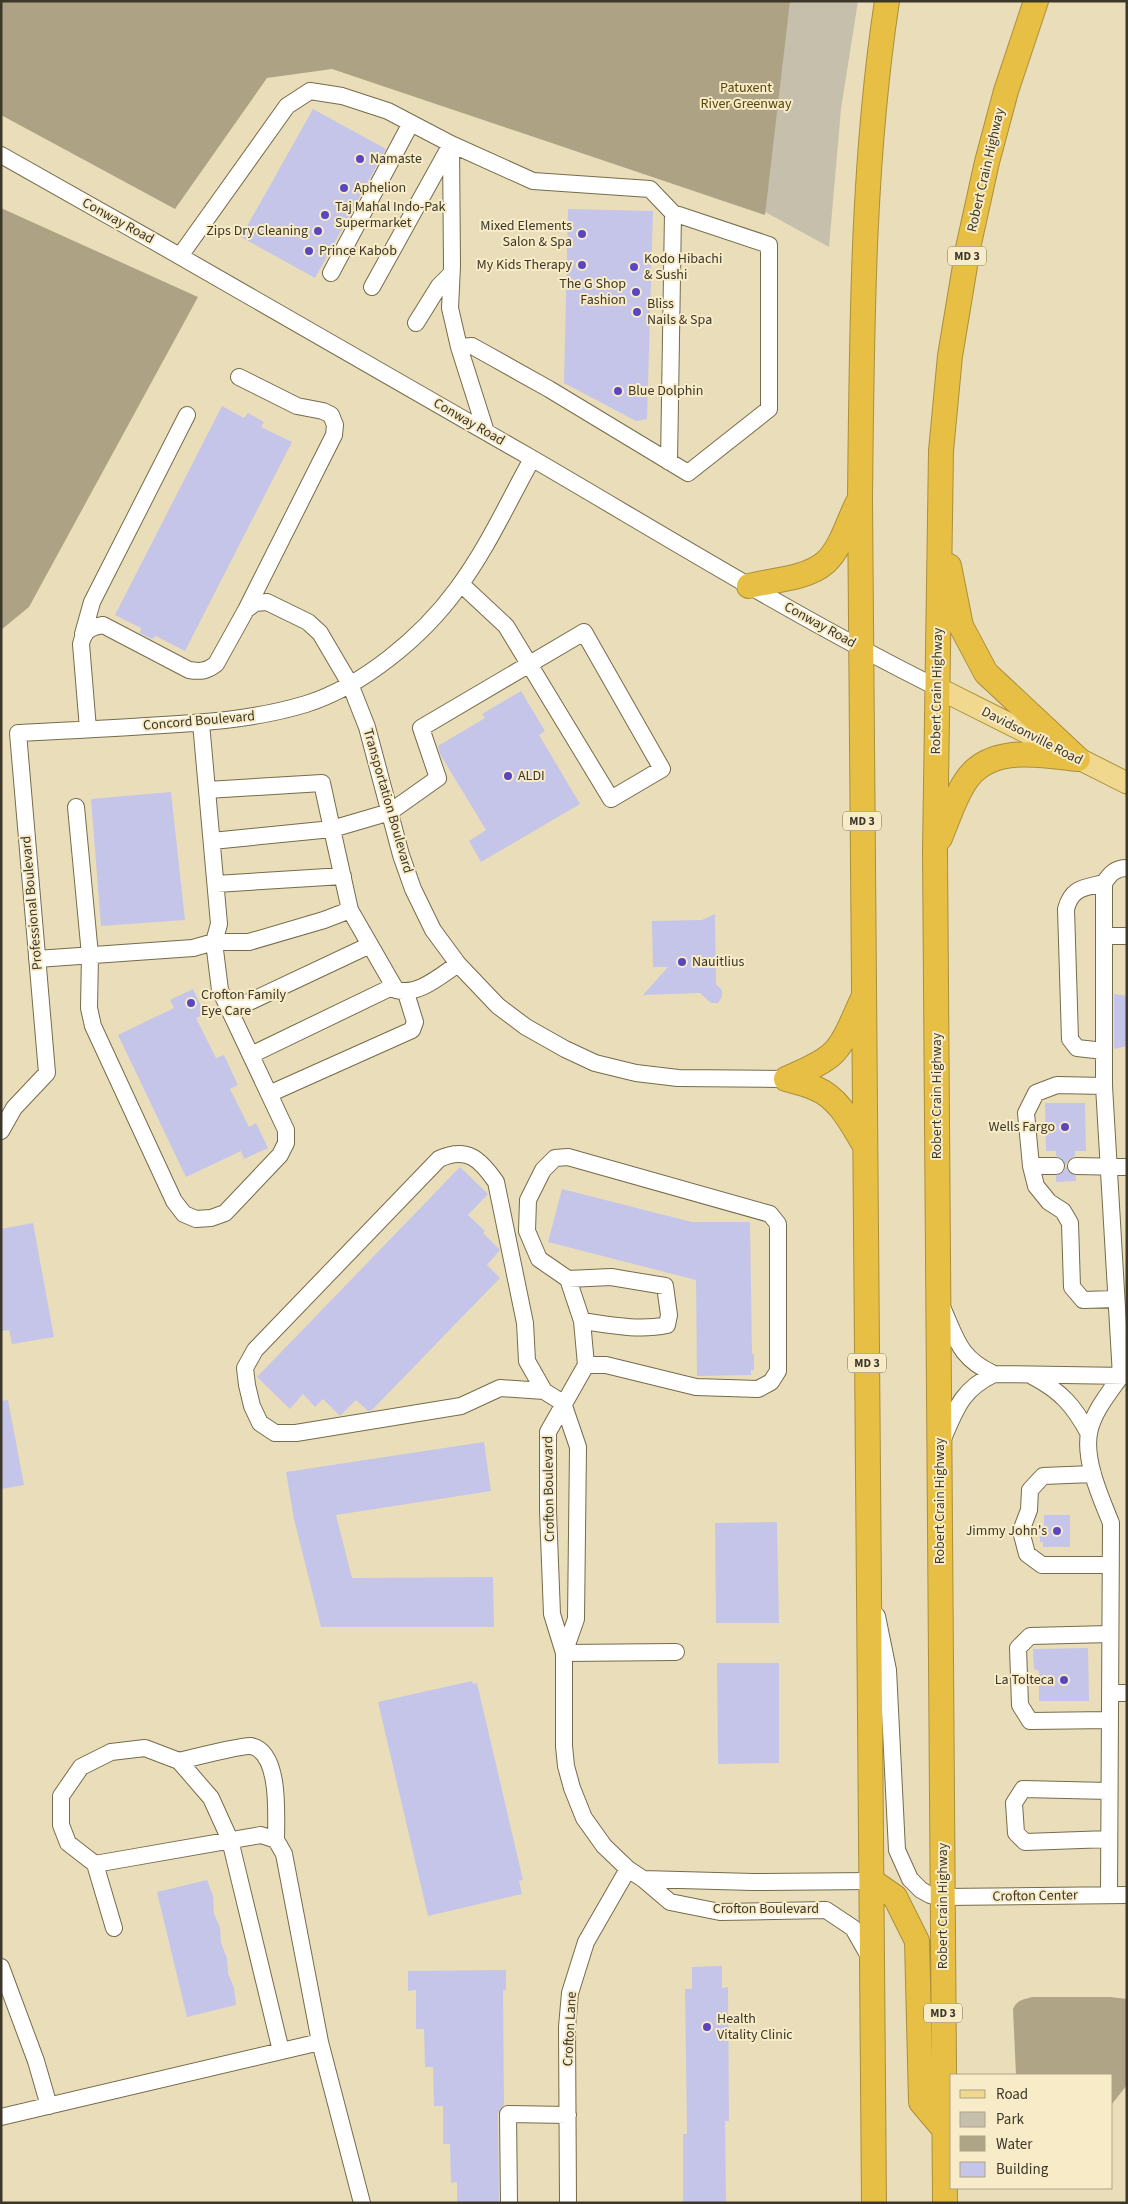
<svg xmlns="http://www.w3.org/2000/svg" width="1128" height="2204" font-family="'Source Sans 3',sans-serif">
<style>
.green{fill:#c6bfac}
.forest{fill:#ada384}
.water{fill:#afa485}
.building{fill:#c4c5e8}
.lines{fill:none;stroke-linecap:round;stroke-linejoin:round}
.minor-casing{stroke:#766b4a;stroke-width:18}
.major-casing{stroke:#aa8f3b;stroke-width:23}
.highway-casing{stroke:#aa8f3b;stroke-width:26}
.minor{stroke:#fff;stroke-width:16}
.major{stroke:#f0d98f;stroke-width:21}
.highway{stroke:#e6bf44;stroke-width:24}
.poi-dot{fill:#5847bf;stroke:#f8ebc7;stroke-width:2}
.labels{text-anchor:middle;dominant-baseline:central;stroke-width:4;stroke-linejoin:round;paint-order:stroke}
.shield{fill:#f8ebc7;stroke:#746d58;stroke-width:1}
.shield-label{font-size:12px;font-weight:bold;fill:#3c3729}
.park-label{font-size:14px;fill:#56450c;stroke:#f8ebc7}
.poi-label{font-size:14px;fill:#3c3729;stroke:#f8ebc7;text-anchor:start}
.street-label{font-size:14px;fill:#3c3729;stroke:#f8ebc7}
</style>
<rect width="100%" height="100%" fill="#eadeba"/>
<path class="green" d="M 140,1 L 858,1 L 841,109 L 829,247 L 725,190 L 357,77 Z"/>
<path class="forest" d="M 1,1 L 790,1 L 765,215 L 332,69 L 267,78 L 175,209 L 1,115 Z
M 1,208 L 198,297 L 29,607 L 1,630 Z"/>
<path class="water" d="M 1033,1997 L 1110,1997 L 1127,1999 L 1127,2085 L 1112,2104 L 1112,2075 L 1016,2075 L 1013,2009 C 1017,2000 1024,1999 1033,1997 Z"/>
<path class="building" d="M 313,109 L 386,149 L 315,278 L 241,237 Z
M 568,209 L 653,211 L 647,419 L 636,421 L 564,383 Z
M 222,406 L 244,418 L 248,413 L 264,422 L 261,427 L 292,442 L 185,651 L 156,636 L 152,639 L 140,633 L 141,628 L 115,615 Z
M 521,691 L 545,731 L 539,735 L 580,804 L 481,862 L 469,841 L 486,830 L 440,754 L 438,746 L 485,718 L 482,714 Z
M 171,792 L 185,920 L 101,926 L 91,799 Z
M 715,914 L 716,984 L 722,990 L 722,997 L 718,1003 L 711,1003 L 700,993 L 643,995 L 668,967 L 653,967 L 652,921 L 702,920 Z
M 193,989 L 205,1014 L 196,1018 L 216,1058 L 224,1055 L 238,1085 L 230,1089 L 249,1127 L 256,1123 L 268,1148 L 244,1159 L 241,1151 L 186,1177 L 118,1035 L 174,1008 L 170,1000 Z
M 1114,994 L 1127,996 L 1127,1046 L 1114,1049 Z
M 1045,1103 L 1085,1103 L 1086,1151 L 1075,1151 L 1075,1156 L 1068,1160 L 1066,1165 L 1068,1171 L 1076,1176 L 1076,1181 L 1056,1182 L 1056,1176 L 1064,1171 L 1066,1166 L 1061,1158 L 1056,1156 L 1056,1151 L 1046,1151 Z
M 460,1167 L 488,1194 L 468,1215 L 485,1231 L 483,1233 L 500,1250 L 487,1265 L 500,1278 L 372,1410 L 368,1411 L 356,1400 L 340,1416 L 323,1399 L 315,1407 L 303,1394 L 290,1409 L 257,1377 Z
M 562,1189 L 692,1222 L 750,1222 L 752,1354 L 754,1354 L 754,1370 L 751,1370 L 751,1375 L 697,1376 L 696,1280 L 548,1242 Z
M 33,1223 L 54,1337 L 12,1344 L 9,1330 L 1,1331 L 1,1229 Z
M 8,1400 L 24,1485 L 1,1489 L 1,1401 Z
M 484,1442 L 491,1491 L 336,1515 L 352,1578 L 493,1577 L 494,1627 L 321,1627 L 294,1519 L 286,1472 Z
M 1044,1515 L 1070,1515 L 1070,1547 L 1043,1547 L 1043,1542 L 1040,1542 L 1040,1528 L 1044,1528 Z
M 777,1522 L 779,1623 L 716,1623 L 715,1523 Z
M 1088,1648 L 1089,1701 L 1039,1701 L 1039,1671 L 1034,1669 L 1033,1649 Z
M 717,1663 L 779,1663 L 779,1763 L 718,1764 Z
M 472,1681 L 473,1684 L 477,1683 L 523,1880 L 519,1881 L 522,1894 L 428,1916 L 378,1702 Z
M 207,1880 L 213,1896 L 214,1914 L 220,1927 L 221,1943 L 227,1958 L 228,1973 L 234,1988 L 236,2005 L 187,2017 L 157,1892 Z
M 722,1966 L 722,1988 L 728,1987 L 729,2121 L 725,2121 L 726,2203 L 683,2203 L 683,2134 L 687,2134 L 685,1989 L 692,1989 L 692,1967 Z
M 506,1970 L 506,1990 L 503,1990 L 504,2105 L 500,2109 L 498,2114 L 499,2203 L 457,2203 L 457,2182 L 451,2183 L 450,2144 L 443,2144 L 443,2106 L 434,2106 L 433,2067 L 425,2067 L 424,2029 L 416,2029 L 416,1990 L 408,1991 L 408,1971 Z"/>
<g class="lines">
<g class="minor-casing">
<path id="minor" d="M 451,144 L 452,266 L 450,308 L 459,347 L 486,432
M 1,155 C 179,255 356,356 533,459 C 667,537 799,619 938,688
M 180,256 L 287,106 L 310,91 L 342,96 L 388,111 L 451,144 L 533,181 L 650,189 L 673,213 L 769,245 L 769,409 L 688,473 L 549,389 L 490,356 L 472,346 L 459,347
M 331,273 L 411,123
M 372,287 L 450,146
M 416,323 L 439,286 L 451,274
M 239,377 L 297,406 L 323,411 L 331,415 L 335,425 L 334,435 L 246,610
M 669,462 L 673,213
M 83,634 L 92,602 L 187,415
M 88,729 L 81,644 C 84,631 90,627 103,625 L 189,670 C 201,672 207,671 216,664 L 246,610 L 255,603 L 267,602 L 308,622 L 320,633 L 350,684 L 367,727 L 401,855 L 413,889 L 433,930 L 458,964 L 498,1006 L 526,1027 L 565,1049 L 595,1063 L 636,1073 L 678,1078 L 786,1079
M 207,790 L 322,783 L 332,829 L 212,841
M 76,807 L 90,955 L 89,1008 L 93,1026 L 174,1201 L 184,1214 L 196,1219 L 211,1218 L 225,1213 L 280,1155 L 286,1143 L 286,1130 L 220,990 L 214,942 L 249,942 L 324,920 L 350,910
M 1104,883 C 1084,888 1072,887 1066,909 L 1070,1039 L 1077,1048 L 1104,1051
M 216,884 L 343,876
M 1104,936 L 1127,936
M 37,959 L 193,948 L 214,942 L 219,924 L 201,723
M 458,964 C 440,976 418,996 396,990 L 350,910 L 332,829 L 390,812 L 438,778 L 421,728 L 584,632 L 662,769 L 611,799 L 506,626 L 461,584
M 230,1011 L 370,945
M 251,1055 L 394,986
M 1104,1086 L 1057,1085 L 1036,1093 L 1026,1113 L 1031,1166 L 1036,1186 L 1049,1202 L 1063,1211 L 1070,1223 L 1072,1287 L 1083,1300 L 1116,1299
M 269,1094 L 412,1030 L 415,1022 L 406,993
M 1,1131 L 14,1108 L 47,1073 L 18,733 C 60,731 103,729 146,726 C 201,723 253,720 306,704 C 363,686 422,637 457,589 C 487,549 508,502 532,459
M 1031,1166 L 1056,1166
M 1076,1166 L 1127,1167
M 568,1279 L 611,1277 L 665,1286 L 669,1315 L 667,1325 C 639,1331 610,1325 582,1321
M 942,1307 C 957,1340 959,1358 994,1374 L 1127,1376
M 586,1365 L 606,1365 L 696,1387 L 758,1389 L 771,1382 L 778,1371 L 778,1224 L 770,1214 L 568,1157 L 555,1158 L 543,1170 L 528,1200 L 527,1231 L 539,1259 L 568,1279 L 582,1321 L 586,1365 L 548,1432 L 548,1511 L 552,1614 L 564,1653 L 564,1746 L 566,1766 L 572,1788 L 584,1818 L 604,1846 L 628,1869 L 643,1879 L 670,1902 L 720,1912 L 826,1910 L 853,1928 L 870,1958
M 1032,1376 C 1061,1391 1074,1406 1089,1434
M 544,1391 L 500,1388 L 461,1406 L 296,1433 L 275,1433 L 260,1423 L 252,1406 L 247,1385 L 245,1368 L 255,1350 L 439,1159 C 467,1146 480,1159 496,1182 L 525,1323 L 527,1361 L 544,1391 L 563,1403
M 563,1403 L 578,1447 L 576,1619 L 564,1653
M 942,1441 C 956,1409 961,1390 994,1374
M 1093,1474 L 1043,1476 L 1030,1490 L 1029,1510 L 1021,1531 L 1027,1554 L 1042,1565 L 1111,1565
M 877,1616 L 888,1670 L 897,1850 L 910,1879 L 921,1890 L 930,1895 L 943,1897 L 1127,1895
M 564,1653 L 676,1652
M 1110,1693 L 1127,1693
M 1110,1720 L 1030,1721 L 1020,1705 L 1018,1648 L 1030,1636 L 1110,1634
M 179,1761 C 191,1758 243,1745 251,1746 C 281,1752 276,1817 276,1840
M 1109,1839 L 1025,1842 L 1016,1833 L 1014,1803 L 1023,1789 L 1109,1791
M 95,1864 L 261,1835 L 276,1840 L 284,1854 L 320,2042
M 643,1879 L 753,1882 L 872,1881
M 1109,1895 L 1111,1523 C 1101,1498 1084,1461 1089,1433 C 1093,1412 1109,1393 1121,1376 L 1104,1086 L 1104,883 C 1110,874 1115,868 1127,868
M 114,1928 L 95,1864 L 68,1843 L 61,1825 L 61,1796 L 81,1767 L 111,1752 L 145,1748 L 179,1761 L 211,1798 L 230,1840 L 281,2051
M 1,1967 L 36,2061 L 49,2106
M 1,2117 L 320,2042 L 362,2203
M 509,2203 L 508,2114 L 568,2115
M 568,2203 L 567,2027 L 570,1993 L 586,1942 L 628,1869"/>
</g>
<g class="major-casing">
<path id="major" d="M 938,688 L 1127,783"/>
</g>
<g class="highway-casing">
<path id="highway" d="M 949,566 L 961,626 L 986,673 L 1078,759
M 749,586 C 773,580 807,579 826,562 C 841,548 848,522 857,504
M 940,838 C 948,819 954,799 965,782 C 989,744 1040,755 1078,759
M 786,1079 C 801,1072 818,1066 831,1055 C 846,1042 854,1016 863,998
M 786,1079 C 796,1082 807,1084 817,1089 C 840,1099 852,1125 865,1146
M 872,1881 L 895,1897 L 917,1941 L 921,2102 L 944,2129
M 874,2203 L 860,498 C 862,332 862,165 887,1
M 945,2203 L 935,851 L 941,451 L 950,356 L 968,248 L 987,162 L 1006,91 L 1036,1"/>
</g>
<use href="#minor" class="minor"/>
<use href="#major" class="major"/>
<use href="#highway" class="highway"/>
</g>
<g class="poi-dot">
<circle cx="360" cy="159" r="5"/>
<circle cx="344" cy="188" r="5"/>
<circle cx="325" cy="215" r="5"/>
<circle cx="318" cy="231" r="5"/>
<circle cx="582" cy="234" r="5"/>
<circle cx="309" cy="251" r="5"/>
<circle cx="582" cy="265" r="5"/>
<circle cx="634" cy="267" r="5"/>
<circle cx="636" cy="292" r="5"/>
<circle cx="637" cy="312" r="5"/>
<circle cx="618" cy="391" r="5"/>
<circle cx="508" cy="776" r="5"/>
<circle cx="682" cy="962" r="5"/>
<circle cx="191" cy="1003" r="5"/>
<circle cx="1065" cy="1127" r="5"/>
<circle cx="1057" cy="1531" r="5"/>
<circle cx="1064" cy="1680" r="5"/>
<circle cx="707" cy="2027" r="5"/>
</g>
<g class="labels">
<g class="shield">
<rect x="948" y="246.5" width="38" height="19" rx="4"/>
<rect x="843" y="811.5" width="38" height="19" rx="4"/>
<rect x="848" y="1353.5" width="38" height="19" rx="4"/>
<rect x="924" y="2003.5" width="38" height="19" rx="4"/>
</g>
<g class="shield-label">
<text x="967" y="256">MD 3</text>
<text x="862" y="821">MD 3</text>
<text x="867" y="1363">MD 3</text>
<text x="943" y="2013">MD 3</text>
</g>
<g class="park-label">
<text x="746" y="88">Patuxent<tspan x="746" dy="16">River Greenway</tspan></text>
</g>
<g class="poi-label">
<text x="370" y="159">Namaste</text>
<text x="354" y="188">Aphelion</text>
<text x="335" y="207">Taj Mahal Indo-Pak<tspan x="335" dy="16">Supermarket</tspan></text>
<text x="572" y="226" text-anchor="end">Mixed Elements<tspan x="572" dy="16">Salon &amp; Spa</tspan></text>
<text x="308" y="231" text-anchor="end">Zips Dry Cleaning</text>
<text x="319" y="251">Prince Kabob</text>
<text x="644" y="259">Kodo Hibachi<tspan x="644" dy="16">&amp; Sushi</tspan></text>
<text x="572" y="265" text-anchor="end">My Kids Therapy</text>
<text x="626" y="284" text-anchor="end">The G Shop<tspan x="626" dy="16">Fashion</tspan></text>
<text x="647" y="304">Bliss<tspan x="647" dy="16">Nails &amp; Spa</tspan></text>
<text x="628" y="391">Blue Dolphin</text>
<text x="518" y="776">ALDI</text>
<text x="692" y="962">Nauitlius</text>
<text x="201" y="995">Crofton Family<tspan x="201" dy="16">Eye Care</tspan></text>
<text x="1055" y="1127" text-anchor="end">Wells Fargo</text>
<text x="1047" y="1531" text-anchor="end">Jimmy John's</text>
<text x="1054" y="1680" text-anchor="end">La Tolteca</text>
<text x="717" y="2019">Health<tspan x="717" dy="16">Vitality Clinic</tspan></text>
</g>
<g class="street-label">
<text transform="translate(986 170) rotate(-77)">Robert Crain Highway</text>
<text transform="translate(118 221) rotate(29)">Conway Road</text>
<text transform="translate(469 422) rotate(30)">Conway Road</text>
<text transform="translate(820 625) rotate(29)">Conway Road</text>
<text transform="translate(937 691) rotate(-89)">Robert Crain Highway</text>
<text transform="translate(199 721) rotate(-5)">Concord Boulevard</text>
<text transform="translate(1032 736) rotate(27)">Davidsonville Road</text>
<text transform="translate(388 801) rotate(74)">Transportation Boulevard</text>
<text transform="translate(32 903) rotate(-95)">Professional Boulevard</text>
<text transform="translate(937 1096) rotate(-90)">Robert Crain Highway</text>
<text transform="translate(549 1489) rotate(-91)">Crofton Boulevard</text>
<text transform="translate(940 1501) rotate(-90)">Robert Crain Highway</text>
<text transform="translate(1035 1896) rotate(-1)">Crofton Center</text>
<text transform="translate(943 1906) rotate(-90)">Robert Crain Highway</text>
<text x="766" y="1909">Crofton Boulevard</text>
<text transform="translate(570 2029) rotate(-87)">Crofton Lane</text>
</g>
</g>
<rect width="1128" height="2204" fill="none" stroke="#3c3729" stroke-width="5"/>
<rect x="950" y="2074" width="162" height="115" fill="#f8ebc7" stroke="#ada388"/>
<rect x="960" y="2090" width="25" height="8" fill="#f0d98f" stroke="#ada388"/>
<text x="996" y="2099" font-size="15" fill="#3c3729">Road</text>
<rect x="960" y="2112" width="25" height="15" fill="#c6bfac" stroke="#ada388"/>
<text x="996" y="2124" font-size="15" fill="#3c3729">Park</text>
<rect x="960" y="2136" width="25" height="15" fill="#afa485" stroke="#ada388"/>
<text x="996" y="2149" font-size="15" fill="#3c3729">Water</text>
<rect x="960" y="2162" width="25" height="15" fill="#c4c5e8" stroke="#ada388"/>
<text x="996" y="2174" font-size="15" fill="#3c3729">Building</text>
</svg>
